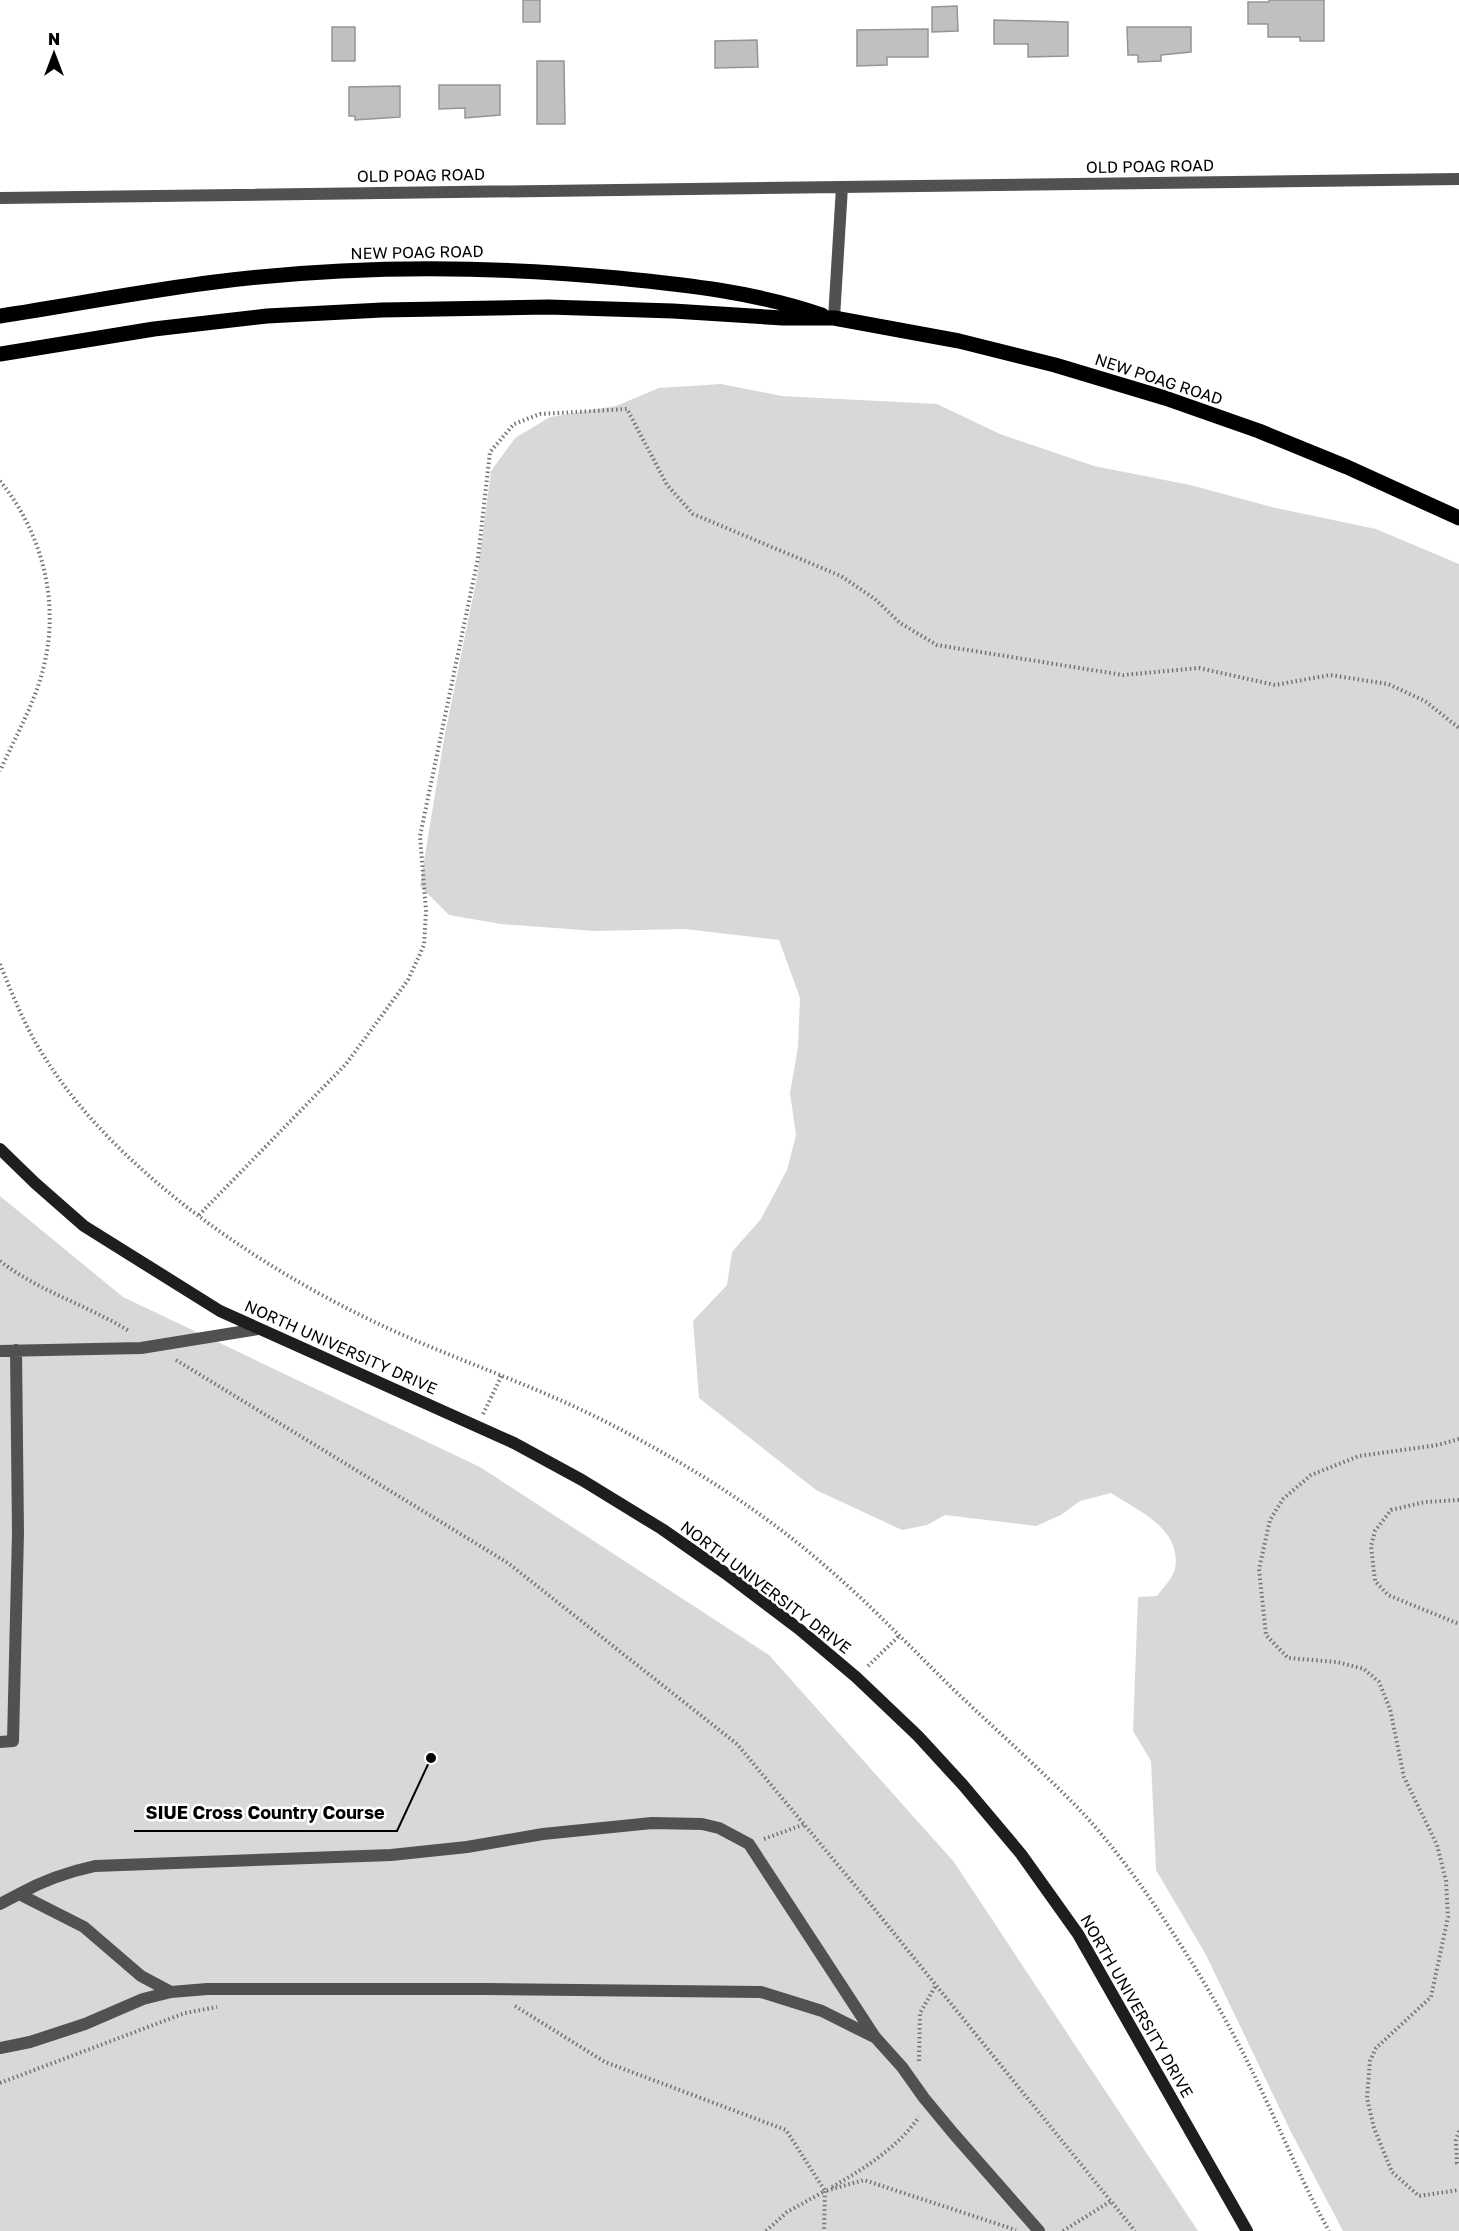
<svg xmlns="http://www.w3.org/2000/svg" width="1459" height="2231" font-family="'Golos Text',sans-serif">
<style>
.green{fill:#d8d8d8}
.building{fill:#c0c0c0;stroke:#959595;stroke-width:1.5}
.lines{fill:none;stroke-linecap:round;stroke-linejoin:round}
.path{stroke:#737373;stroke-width:4;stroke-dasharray:1.5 3;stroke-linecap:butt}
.service{stroke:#515151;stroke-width:12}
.minor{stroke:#515151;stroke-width:12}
.secondary{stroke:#1e1e1e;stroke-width:12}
.primary{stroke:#000;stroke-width:15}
.labels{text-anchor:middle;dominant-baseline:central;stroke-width:5;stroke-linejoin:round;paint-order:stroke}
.street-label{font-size:16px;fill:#000;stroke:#fff}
.leader{fill:none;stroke:#000;stroke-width:2}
.callout-dot{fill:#000;stroke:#fff;stroke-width:2}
.callout-label{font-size:18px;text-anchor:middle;font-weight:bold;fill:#000;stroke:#fff;stroke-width:5;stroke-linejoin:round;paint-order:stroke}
</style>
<rect width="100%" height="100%" fill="#fff"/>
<path class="green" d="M 721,384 L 782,396 L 937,404 L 1000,434 L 1094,466 L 1190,485 L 1276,508 L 1376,529 L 1459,564 L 1459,2231 L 1343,2231 L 1291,2132 L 1206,1955 L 1156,1870 L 1151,1761 L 1133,1731 L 1138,1597 L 1157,1596 C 1162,1589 1173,1578 1175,1569 C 1182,1529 1139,1511 1111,1493 L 1080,1501 L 1061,1515 L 1036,1526 L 945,1515 L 927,1525 L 902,1530 L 816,1490 L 699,1398 L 693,1321 L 727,1285 L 732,1252 L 761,1219 L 787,1170 L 796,1135 L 790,1093 L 798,1047 L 800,998 L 779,940 L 685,929 L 595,931 L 501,924 L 449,915 L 420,886 L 444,739 L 477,577 L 491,471 L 515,438 L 550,417 L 616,406 L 659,388 Z
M 0,1196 L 123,1297 L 480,1467 L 769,1655 L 954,1862 L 1198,2231 L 0,2231 Z"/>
<path class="building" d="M 523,0 L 540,0 L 540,22 L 523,22 Z
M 1269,0 L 1324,0 L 1324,41 L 1300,41 L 1300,37 L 1268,37 L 1268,24 L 1248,24 L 1248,2 L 1269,2 Z
M 957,6 L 958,31 L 932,32 L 932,7 Z
M 994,20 L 1068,22 L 1068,56 L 1028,57 L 1028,44 L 994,44 Z
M 332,27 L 355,27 L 355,61 L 332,61 Z
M 1127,27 L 1191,27 L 1191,52 L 1161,55 L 1161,61 L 1138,62 L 1138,55 L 1128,55 Z
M 928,29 L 928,57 L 887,57 L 887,65 L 857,66 L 857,30 Z
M 757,40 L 758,67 L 715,68 L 715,41 Z
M 537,61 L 564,61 L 565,124 L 537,124 Z
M 439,85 L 500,85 L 500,115 L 465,118 L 465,108 L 439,109 Z
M 400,86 L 400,117 L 355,120 L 355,116 L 349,116 L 349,87 Z"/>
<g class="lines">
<path class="path" d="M 0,481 C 41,531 59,598 45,661 C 37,700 16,735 0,771
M 0,964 C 13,996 26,1029 45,1058 C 118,1173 261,1269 383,1326 C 458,1361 537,1386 610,1424 C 685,1463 760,1509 824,1565 C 870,1604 911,1648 954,1690 C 995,1729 1038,1767 1078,1808 C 1117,1849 1150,1897 1180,1944 C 1208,1987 1233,2032 1255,2077 C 1280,2128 1301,2181 1329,2231
M 199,1215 L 346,1064 L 408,980 L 424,945 L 426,911 L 420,836 L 478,558 L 490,452 L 514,424 L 540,414 L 627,409 L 667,485 L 693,514 L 841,576 L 875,599 L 900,623 L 937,645 L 1123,675 L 1199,668 L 1275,685 L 1330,675 L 1388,684 L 1425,701 L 1459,728
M 0,1261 C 38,1291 87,1305 129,1331
M 176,1360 L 508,1563 L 737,1744 L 863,1895 L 1135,2231
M 483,1414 L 502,1375
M 1459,1439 L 1438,1445 L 1359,1456 L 1311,1475 L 1283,1499 L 1270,1520 L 1259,1569 L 1266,1635 L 1288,1658 L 1337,1662 L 1364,1669 L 1379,1682 L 1390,1709 L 1404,1777 L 1437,1845 L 1446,1881 L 1448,1917 L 1431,1997 L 1376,2048 L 1370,2061 L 1367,2098 L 1374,2128 L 1392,2172 L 1419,2196 L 1459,2190
M 1459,1500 L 1425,1502 L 1391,1510 L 1375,1531 L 1371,1546 L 1375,1581 L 1388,1595 L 1459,1624
M 868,1666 L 899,1636
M 764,1839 L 805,1824
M 515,2006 L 605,2062 L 786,2130 L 825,2191 L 864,2180 L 1016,2230
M 919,2061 L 920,2013 L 936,1985
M 0,2083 L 185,2013 L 217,2007
M 1459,2131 L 1456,2140 L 1457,2163 L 1459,2165
M 832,2187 C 865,2168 897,2148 919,2117
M 766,2231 L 787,2212 L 825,2191 L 824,2231
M 1063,2231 L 1111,2201"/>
<path class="service" d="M 0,1351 L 141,1348 L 258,1329
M 0,1742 L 13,1741 L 18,1533 L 16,1350
M 19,1894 C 44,1880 67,1872 95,1866 L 391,1855 L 467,1847 L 543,1834 L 652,1823 L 702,1824 L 719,1828 L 749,1844 L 875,2037 L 902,2067 L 924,2098 L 953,2133 L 1039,2231
M 0,1904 L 19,1894 L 84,1927 L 141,1976 L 171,1992
M 0,2048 L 30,2042 L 85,2024 L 143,1999 L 171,1992 L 207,1989 L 486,1989 L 761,1992 L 822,2011 L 874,2037"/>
<path class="minor" d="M 0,198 L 1459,179
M 834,318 L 842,187"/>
<path class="secondary" d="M 0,1149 L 35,1183 L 84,1226 L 220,1311 L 514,1443 L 582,1480 L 662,1529 L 725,1573 L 799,1629 L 856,1677 L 918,1736 L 963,1785 L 1021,1854 L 1078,1934 L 1247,2231"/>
<path class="primary" d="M 0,316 C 72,305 143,291 215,282 C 349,265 483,265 618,278 C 688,285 755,292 822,315
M 0,354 L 154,329 L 267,316 L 382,310 L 548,307 L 673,311 L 783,318 L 834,318 L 959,341 L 1055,365 L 1165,398 L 1259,431 L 1347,467 L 1459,518"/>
</g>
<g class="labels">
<g class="street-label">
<text transform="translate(1150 166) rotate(-1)">OLD POAG ROAD</text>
<text transform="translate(421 175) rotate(-1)">OLD POAG ROAD</text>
<text transform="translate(417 252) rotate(-1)">NEW POAG ROAD</text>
<text transform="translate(1159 379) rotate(18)">NEW POAG ROAD</text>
<text transform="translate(341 1347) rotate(24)">NORTH UNIVERSITY DRIVE</text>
<text transform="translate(766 1587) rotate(37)">NORTH UNIVERSITY DRIVE</text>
<text transform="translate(1137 2006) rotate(60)">NORTH UNIVERSITY DRIVE</text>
</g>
</g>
<path class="leader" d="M431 1758L397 1831H134"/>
<circle class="callout-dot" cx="431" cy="1758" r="6"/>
<g class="callout-label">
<text x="265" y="1819">SIUE Cross Country Course</text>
</g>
<g transform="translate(54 54)" stroke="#ffffff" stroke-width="4.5" paint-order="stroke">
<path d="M0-4.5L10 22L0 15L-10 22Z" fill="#000000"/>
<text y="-9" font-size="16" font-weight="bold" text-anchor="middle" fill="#000000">N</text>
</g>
</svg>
